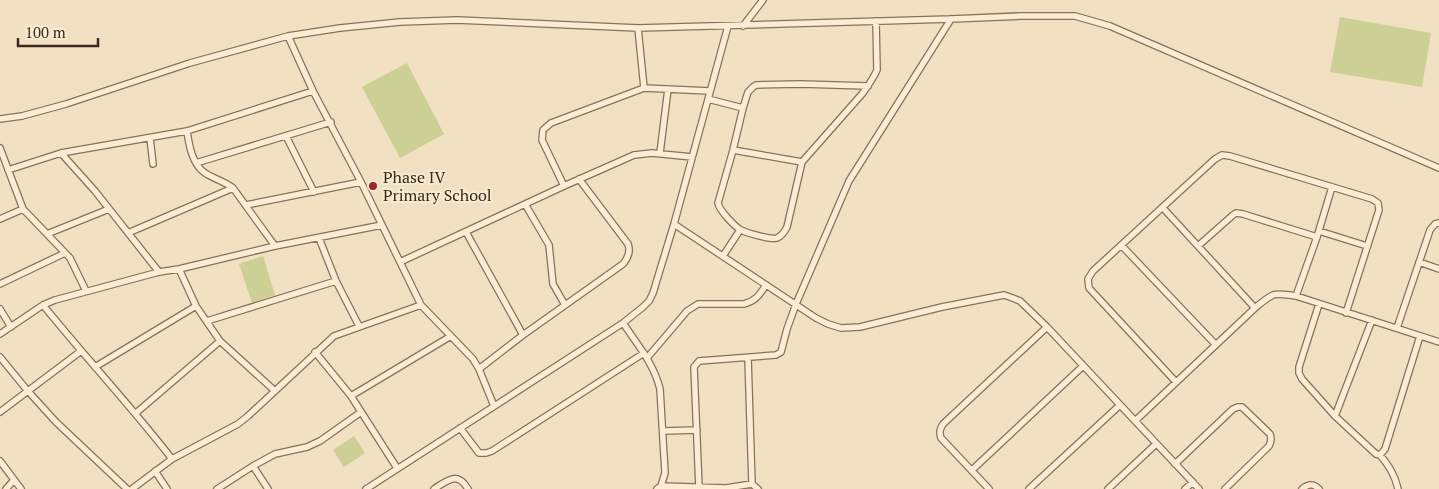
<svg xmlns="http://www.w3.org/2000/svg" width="1439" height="489" font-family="'PT Serif',serif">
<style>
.green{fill:#ccd094}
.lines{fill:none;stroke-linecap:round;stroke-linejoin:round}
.minor-casing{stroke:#8c7057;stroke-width:8}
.minor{stroke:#fbedd5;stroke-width:5.5}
.poi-dot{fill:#9f232c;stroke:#f8ead1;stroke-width:2}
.labels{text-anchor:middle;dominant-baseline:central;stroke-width:4;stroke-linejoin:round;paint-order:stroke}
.poi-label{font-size:16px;fill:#3a291d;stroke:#f8ead1;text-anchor:start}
</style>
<rect width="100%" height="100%" fill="#f1e0c1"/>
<path class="green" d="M 1340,17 L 1431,33 L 1422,87 L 1330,72 Z
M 407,63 L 444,134 L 400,158 L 362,87 Z
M 263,256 L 275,295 L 252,303 L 239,264 Z
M 354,436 L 365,453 L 344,467 L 333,450 Z"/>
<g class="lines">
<g class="minor-casing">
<path id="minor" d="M 743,26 L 763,0
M 638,28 L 644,88
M 288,36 L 313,91 L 361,182 L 421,305 L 473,359 L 479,369 L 494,406
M 868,86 L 801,84 L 756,85 L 753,87 L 748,92 L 743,108 L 733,150 L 718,203 C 719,210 735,227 741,230 C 747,233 771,240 777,238 C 782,236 785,231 787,227 L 802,162 L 862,94 C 868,86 873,79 877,70 L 876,21
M 708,99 L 743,108
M 0,119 L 22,116 L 66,104 L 190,63 L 288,36 L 340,28 L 400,22 L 457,20 L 638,28 L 951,19 L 1021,16 L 1075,16 L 1110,26 L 1439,168
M 187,131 C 189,145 192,164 205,173 C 214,179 224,181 233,188 L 275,246
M 286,136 L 314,192
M 150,138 L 153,164
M 0,148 L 23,209 L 70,258 L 86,291
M 733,150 L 802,162
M 61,153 L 95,191 L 159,272
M 660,153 L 668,89
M 196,163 L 331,122
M 8,170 L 61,153 L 187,131 L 313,91
M 564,186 L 542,140 L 543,130 L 551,123 L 644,88 L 710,91
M 525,204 L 549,245 L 553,284 L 565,305
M 246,205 L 361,182
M 1163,208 L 1255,308
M 0,219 L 23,209
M 674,224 L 816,318 L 828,324 L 841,328 L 860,327 L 942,307 L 1004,295 L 1010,297 L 1020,301 L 1047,327 L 1199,489
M 1319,231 L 1367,246
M 466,232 L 523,335
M 128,233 L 233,188
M 47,234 L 109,209
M 319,238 L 336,281 L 359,326
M 1122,246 L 1216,345
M 1198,246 L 1233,215 L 1236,213 L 1243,214 L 1317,237
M 723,256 L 740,230
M 400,262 L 564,186 L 634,155 L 652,153 L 692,157
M 1419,262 L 1439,269
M 179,269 L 196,306 L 220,341 L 275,391
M 0,284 L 65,253
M 1296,296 L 1317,237 L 1332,187
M 1319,304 L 1299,367 L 1299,373 L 1302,379 L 1335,416 L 1376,454 L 1380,455 L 1385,449 L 1420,336
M 43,305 C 85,357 131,406 172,459
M 0,309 L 11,327
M 207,321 L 336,281
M 623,323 C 637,344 654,364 660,389 L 665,473 L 661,486 L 657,489
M 1397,328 L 1430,230 L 1435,224 L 1439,223
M 0,334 L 43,305 L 55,300 L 159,272 L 179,269 L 275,246 L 382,225
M 315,352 L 351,396 L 397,468
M 0,357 L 27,390 L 56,422 L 127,489
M 647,358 L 687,311 L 698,304 L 744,304 C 756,301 760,294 766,285
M 748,358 L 752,484
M 95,367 L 196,306
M 479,369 L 523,335 L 623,264 C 628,258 631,252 628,244 L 579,179
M 1176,382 L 1089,288 L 1088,279 L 1093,271 L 1215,159 L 1222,155 L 1230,156 L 1372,199 L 1378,203 L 1379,210 L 1346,313
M 351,396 L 451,336
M 0,412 L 81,351
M 136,413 L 220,341
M 1335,416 L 1372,320
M 1135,421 L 1255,308 C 1273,293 1273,292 1296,296 L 1439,342
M 460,428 L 479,453 L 486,453 L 492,451 L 644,353
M 663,431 L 697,430
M 1380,455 C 1389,466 1395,475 1398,489
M 0,461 L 21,489
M 1175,464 L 1233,409 L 1238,407 L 1242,407 L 1270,434 C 1272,439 1271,442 1269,446 L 1225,489
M 253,466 L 268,489
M 972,470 L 1083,366
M 155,471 L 167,489
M 661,486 L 726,488 L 752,484 L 758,489
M 699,488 L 694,367 L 699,361 L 776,355 L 781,352 L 787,329 L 796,304 L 849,181 L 951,19
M 6,489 L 14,480
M 132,489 L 172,459 L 238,424 L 248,416 L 334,336 L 421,305
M 217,489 L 253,466 L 275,454 L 307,447 L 320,441 L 361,412
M 366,489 L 623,323 L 643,307 L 649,301 L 653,293 L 674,224 L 728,26
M 434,489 C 448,480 457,471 468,489
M 989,489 L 941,438 C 939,432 940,429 943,424 L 1047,327
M 1029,489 L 1120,405
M 1108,489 L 1156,444
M 1185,489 L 1193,482
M 1302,489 C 1308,484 1313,483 1319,489"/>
</g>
<use href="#minor" class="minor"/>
</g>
<circle class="poi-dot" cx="373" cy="186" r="5"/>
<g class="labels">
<g class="poi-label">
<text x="383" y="177">Phase IV<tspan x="383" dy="18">Primary School</tspan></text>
</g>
</g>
<path d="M18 38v8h80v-8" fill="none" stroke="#3a291d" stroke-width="2.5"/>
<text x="25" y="38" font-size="15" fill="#3a291d" stroke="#f8ead1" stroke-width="4" paint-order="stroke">100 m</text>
</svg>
